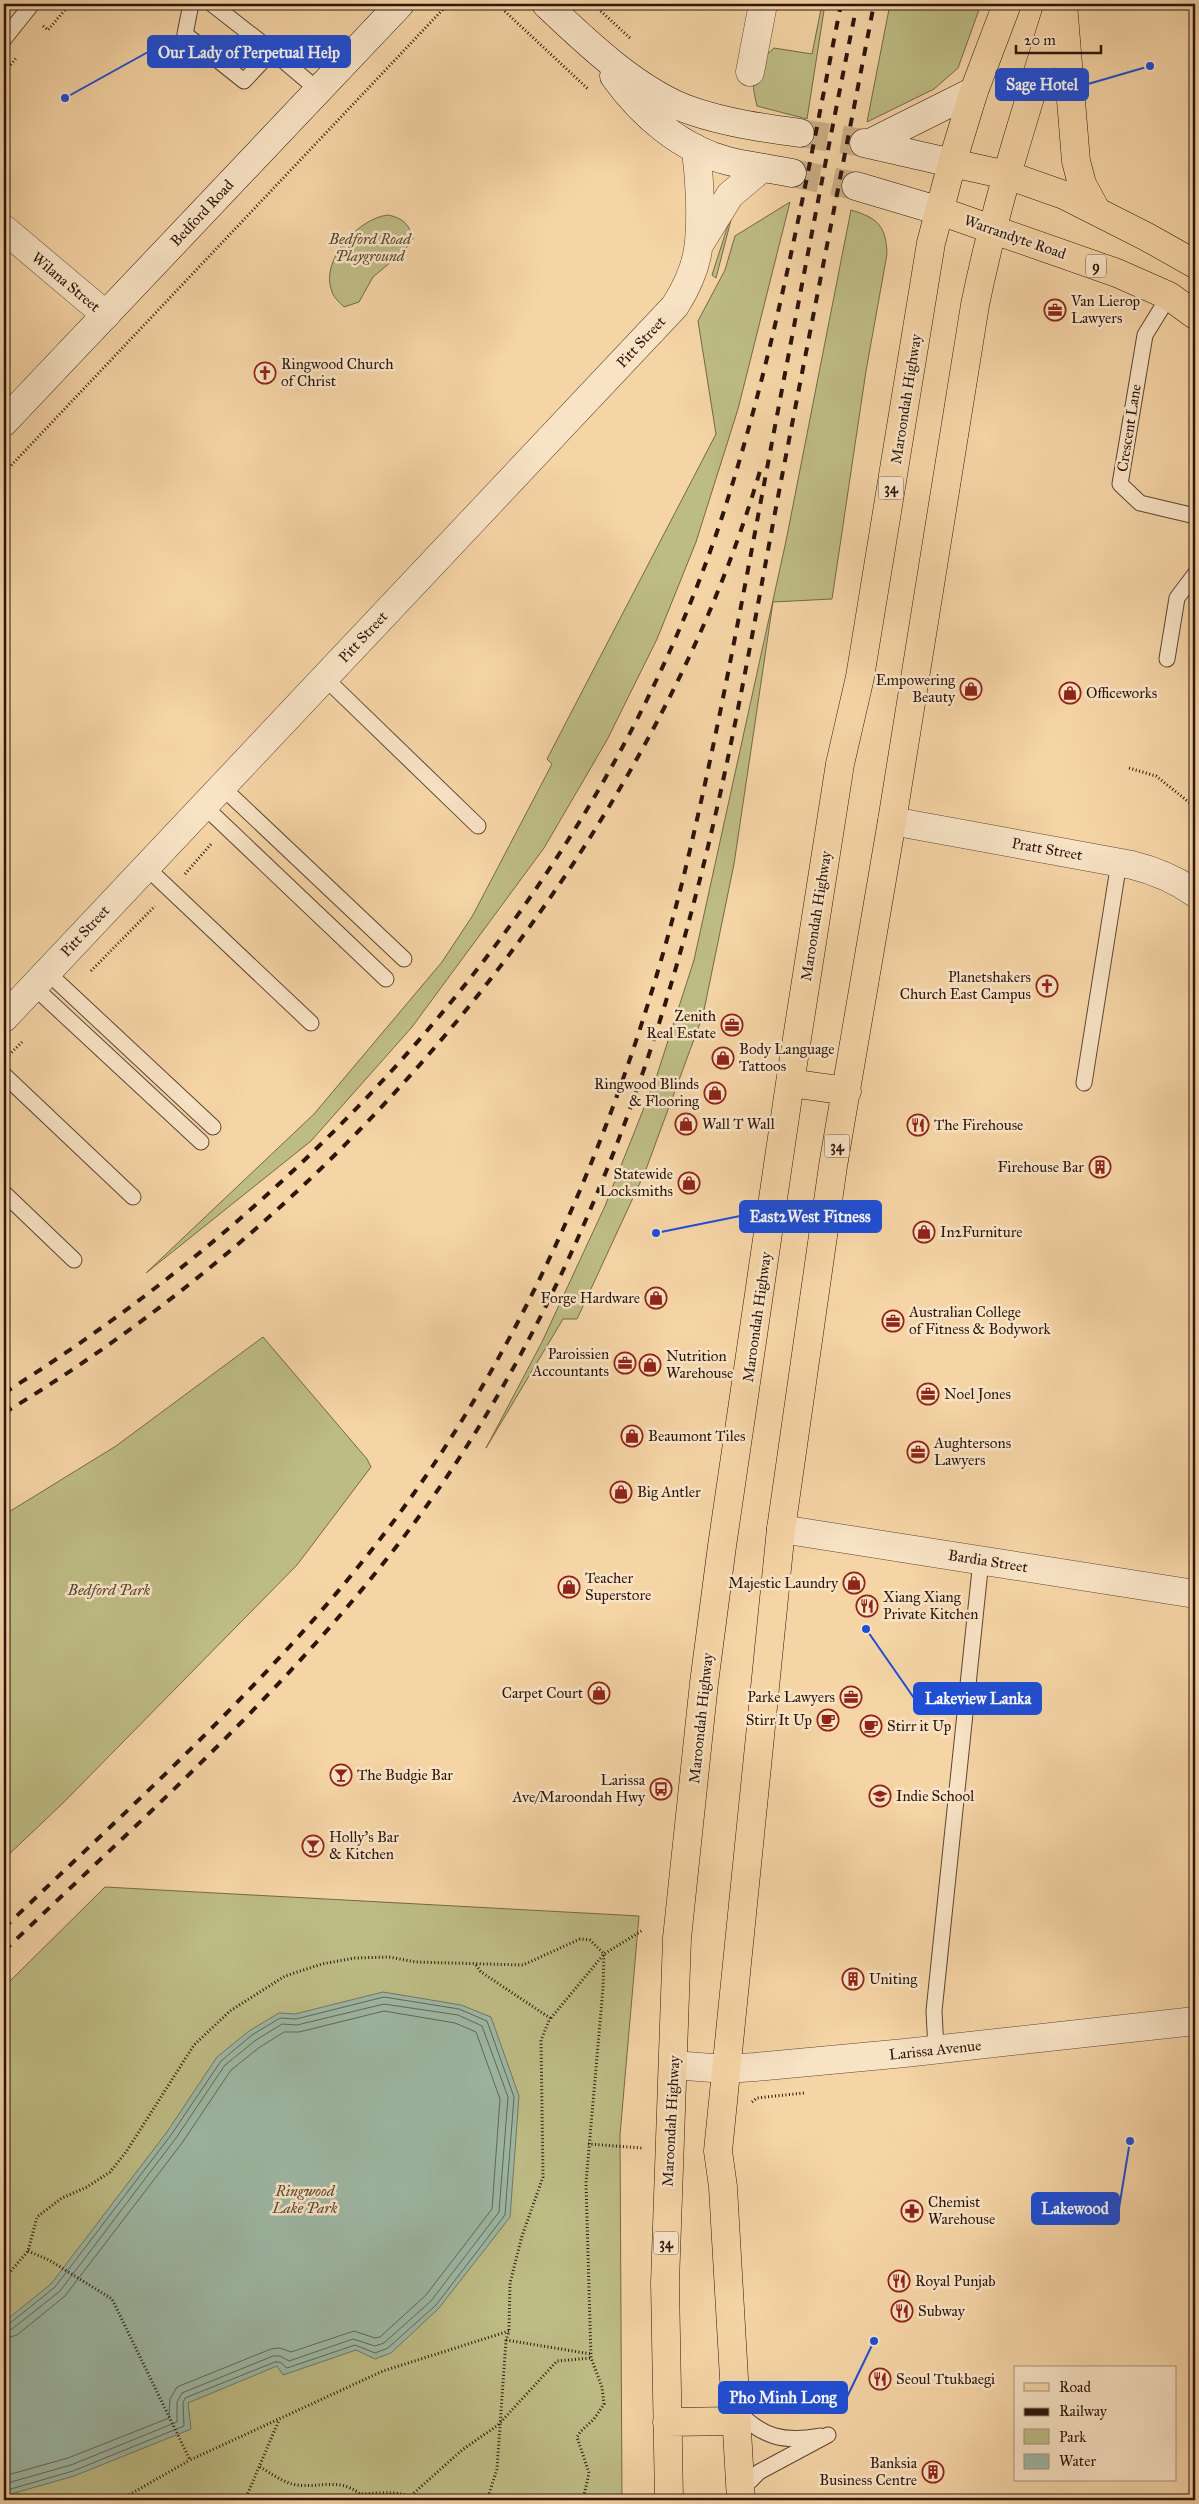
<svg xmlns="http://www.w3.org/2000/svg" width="1199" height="2504" font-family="'IM FELL Great Primer',serif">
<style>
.green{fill:#bebc85;stroke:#756848}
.water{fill:#9db8a5;stroke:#707767}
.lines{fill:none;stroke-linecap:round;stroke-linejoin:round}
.shore{stroke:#646658;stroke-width:1}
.secondary-tunnel{stroke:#cdae87;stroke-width:28;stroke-dasharray:28 14;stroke-linecap:butt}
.lane-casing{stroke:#5e4532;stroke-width:17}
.street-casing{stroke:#5e4532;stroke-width:29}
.secondary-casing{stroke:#2c150b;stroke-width:29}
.primary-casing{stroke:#2c150b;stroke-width:29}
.highway-casing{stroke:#2c150b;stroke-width:29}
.path{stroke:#2c150b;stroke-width:3;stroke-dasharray:1 2.5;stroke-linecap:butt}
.lane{stroke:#f8e3c5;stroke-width:15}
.street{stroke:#f8e3c5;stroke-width:28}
.secondary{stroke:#f8e3c5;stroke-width:28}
.primary{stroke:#f5d4a6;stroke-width:28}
.highway{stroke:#f5d4a6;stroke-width:28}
.rail{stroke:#2c150b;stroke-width:4;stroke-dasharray:9 9;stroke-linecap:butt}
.labels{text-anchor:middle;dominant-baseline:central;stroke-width:5;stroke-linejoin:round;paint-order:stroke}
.shield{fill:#f8e3c5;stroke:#695343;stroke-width:1}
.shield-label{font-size:14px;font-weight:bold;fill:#2c150b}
.street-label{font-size:15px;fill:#2c150b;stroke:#f8e3c5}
.park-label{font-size:15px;font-style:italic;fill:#584730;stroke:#f8e3c5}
.poi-label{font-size:15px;fill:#2c150b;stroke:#f8e3c5;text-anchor:start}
.leader{fill:none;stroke:#1d4ed8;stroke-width:2}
.callout-dot{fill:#1d4ed8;stroke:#f8e3c5;stroke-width:2}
.callout{fill:#1d4ed8;stroke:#1d4ed8;stroke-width:2}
.callout-label{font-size:16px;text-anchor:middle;font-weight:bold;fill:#fff}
</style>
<rect width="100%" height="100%" fill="#f5d4a6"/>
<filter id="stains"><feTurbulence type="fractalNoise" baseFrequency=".004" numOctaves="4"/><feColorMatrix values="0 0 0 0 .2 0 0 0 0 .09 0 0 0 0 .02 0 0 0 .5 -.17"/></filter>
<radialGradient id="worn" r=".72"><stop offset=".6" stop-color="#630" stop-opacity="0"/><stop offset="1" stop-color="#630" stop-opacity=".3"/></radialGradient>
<path class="green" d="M 822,4 L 825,4 L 807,119 L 757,106 C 750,76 751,69 774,48 L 812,54 Z
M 890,4 L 981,4 L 958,68 L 934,89 L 867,122 Z
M 790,202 L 738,409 L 696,542 L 657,639 L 607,740 L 544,848 L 412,1027 L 311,1141 L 146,1273 L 314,1114 L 442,962 L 473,915 L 552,764 L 547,759 L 716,434 L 698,321 L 725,270 L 735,236 Z
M 851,210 C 878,218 886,226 887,254 L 866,371 L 832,599 L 773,602 L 734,864 L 703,1015 L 645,1172 L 577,1319 L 563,1319 L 486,1448 L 542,1342 L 605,1206 L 657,1075 L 694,960 L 786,541 Z
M 388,215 C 403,218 409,224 413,239 L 404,251 L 373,277 L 359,302 L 344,307 C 340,303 334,298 332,292 C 319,260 359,218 388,215 Z
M 731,220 L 716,278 L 712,275 L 729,222 Z
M 263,1337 L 367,1459 L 371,1467 L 297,1565 L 63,1803 L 4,1859 L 4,1515 L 116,1446 Z
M 105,1887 L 639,1916 L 620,2135 L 622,2500 L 4,2500 L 4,1987 Z"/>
<path class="water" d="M 383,1992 L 461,2005 L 491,2017 L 519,2096 L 510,2217 L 439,2308 L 391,2353 L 375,2359 L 356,2350 L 283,2375 L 277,2366 L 188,2403 L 191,2429 L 74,2476 L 4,2496 L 4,2322 L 51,2284 L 167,2132 L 217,2057 L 249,2031 L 279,2013 L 295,2014 Z"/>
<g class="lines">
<path class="shore" d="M 4,2325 L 9,2324 L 55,2287 L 171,2135 L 221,2061 L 252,2035 L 280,2018 L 296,2019 L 384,1997 L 459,2009 L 487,2021 L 514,2097 L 505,2215 L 436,2305 L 388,2348 L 375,2353 L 355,2345 L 287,2368 L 280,2362 L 275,2362 L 185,2398 L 183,2403 L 184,2426 L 73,2471 L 4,2491
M 4,2331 L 12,2329 L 60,2291 L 176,2138 L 225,2065 L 256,2040 L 282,2024 L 297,2025 L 384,2004 L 458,2015 L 482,2026 L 508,2097 L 499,2212 L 431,2301 L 384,2343 L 375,2346 L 353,2339 L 289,2361 L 280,2356 L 273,2356 L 182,2393 L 177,2402 L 177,2422 L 71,2465 L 4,2484
M 4,2339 L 17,2335 L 65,2296 L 182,2143 L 231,2070 L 260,2047 L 284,2032 L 299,2032 L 384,2011 L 455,2023 L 476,2032 L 500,2099 L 492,2209 L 426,2295 L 380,2337 L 375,2338 L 354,2331 L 291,2352 L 280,2348 L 271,2349 L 177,2387 L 170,2399 L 169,2418 L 68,2458 L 4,2476"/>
<path class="secondary-tunnel" d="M 800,133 L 864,143
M 792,173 L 856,186"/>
<g class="lane-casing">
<path id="lane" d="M 191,4 L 185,34 L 244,81 L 272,51 L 212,4
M 4,39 L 32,4
M 272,51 L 318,90
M 1169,296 L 1145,335 L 1120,484 L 1140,503 L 1195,516
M 1167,659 L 1177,598 L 1195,574
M 325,678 L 478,826
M 222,787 L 404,959
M 204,806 L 386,979
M 146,867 L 311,1023
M 47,972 L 213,1127
M 33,986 L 201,1142
M 4,1075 L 133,1197
M 1084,1083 L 1119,862
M 4,1193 L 74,1260
M 936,2050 L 934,2011 L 981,1560
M 736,2410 C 762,2437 783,2443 820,2436
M 743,2494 L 748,2483 L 759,2472 L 828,2435"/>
</g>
<g class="street-casing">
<path id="street" d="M 750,72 L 763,4
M 4,229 L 106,315
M 701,242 L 730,195 L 762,168
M 892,821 L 1132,865 C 1156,871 1175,879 1195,893
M 4,1018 L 675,306 C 699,268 701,245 700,202 C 699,184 699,166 695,148
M 781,1529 L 1195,1594
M 673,2065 L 725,2069 L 755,2067 L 905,2053 L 1195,2021"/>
</g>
<g class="secondary-casing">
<path id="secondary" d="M 546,4 C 586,42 639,93 692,111 C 727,123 764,128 800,133
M 614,76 C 642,115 681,149 728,161 C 749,166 771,169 792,173
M 864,143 L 952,163
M 868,144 L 974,91
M 856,186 L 940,211
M 4,422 L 400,4"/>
</g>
<g class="primary-casing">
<path id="primary" d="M 1063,4 L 1076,161 L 1082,184 L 1096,210
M 952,163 L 1007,175 L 1064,195 L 1147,237 L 1195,264
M 940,211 L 1117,273 L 1169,296 L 1195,315"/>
</g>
<g class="highway-casing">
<path id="highway" d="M 790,1083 L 847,1091
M 667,2422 L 737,2421
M 669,2500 L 665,2283 L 677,1938 L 704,1683 L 722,1546 L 790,1083 L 840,764 L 860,677 L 931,243 L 952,163 L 974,91 L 1007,4
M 741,2500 L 723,2187 L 718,2151 L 781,1529 L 833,1166 L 892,821 L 975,305 C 996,202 1028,104 1059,4"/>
</g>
<path class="path" d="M 497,4 L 588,89
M 593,4 L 630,38
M 43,26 L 48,30 L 69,5 L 67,4
M 4,73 L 17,57
M 4,473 L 448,4
M 1129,768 L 1156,776 L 1195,807
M 185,874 L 212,843
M 91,971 L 155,906
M 9,1055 L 22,1042
M 476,1965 L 481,1972 L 550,2018 L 541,2040 L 543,2177 L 522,2236 L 510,2283 L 509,2330
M 551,2018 L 604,1954 L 643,1930
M 752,2102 L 757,2098 L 804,2093
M 588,2144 L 642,2148
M 28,2251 L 49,2260 L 112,2299 L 190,2460 L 383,2371 L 509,2331 L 506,2340 L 497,2469 L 487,2500
M 4,2279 L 28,2251 L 37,2217 L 62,2198 L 87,2187 L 110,2172 L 126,2152 L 194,2045 L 230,2011 L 285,1976 L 322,1964 L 355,1958 L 389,1957 L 416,1962 L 523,1965 L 580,1939 L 590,1940 L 604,1954 L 603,1988 L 586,2183 L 591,2358 L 602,2387 L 604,2404 L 594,2419 L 581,2431 L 577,2437 L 589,2473 L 583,2500
M 506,2340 L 591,2354
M 260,2467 C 269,2472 281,2481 292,2484 C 317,2490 338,2476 360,2494 C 382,2493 400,2490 420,2500
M 120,2500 L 190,2460
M 245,2500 L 279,2420
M 406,2500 L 462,2450 L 498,2425 L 557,2361 L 591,2358"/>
<use href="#lane" class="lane"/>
<use href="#street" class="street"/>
<use href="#secondary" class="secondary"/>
<use href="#primary" class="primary"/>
<use href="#highway" class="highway"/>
<path class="rail" d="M 4,1393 C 329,1190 602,882 723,514 C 777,347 807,176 841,4
M 4,1413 C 238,1272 436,1077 584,847 C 660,728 723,600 762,464
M 4,1928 C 155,1783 315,1642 432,1467 C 551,1289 631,1086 683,879 C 714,752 738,623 762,495 C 793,331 824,167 857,4
M 4,1951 C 152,1809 308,1672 428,1504 C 555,1325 639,1113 694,902 C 729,770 752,635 777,502 C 809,336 842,170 874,4"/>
</g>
<defs>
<g id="office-ring" transform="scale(1.125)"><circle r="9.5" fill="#f8e3c5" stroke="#8f2418" stroke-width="1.5"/><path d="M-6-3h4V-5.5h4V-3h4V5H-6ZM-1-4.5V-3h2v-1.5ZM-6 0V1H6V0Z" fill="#8f2418"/></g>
<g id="church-ring" transform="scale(1.125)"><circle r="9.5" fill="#f8e3c5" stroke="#8f2418" stroke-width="1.5"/><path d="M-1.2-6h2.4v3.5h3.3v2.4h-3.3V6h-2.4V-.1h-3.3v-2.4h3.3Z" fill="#8f2418"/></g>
<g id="shop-ring" transform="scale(1.125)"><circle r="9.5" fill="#f8e3c5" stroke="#8f2418" stroke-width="1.5"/><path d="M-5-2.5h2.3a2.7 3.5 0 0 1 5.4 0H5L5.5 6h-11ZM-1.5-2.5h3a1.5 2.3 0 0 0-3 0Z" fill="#8f2418"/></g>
<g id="restaurant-ring" transform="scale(1.125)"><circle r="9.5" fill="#f8e3c5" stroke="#8f2418" stroke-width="1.5"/><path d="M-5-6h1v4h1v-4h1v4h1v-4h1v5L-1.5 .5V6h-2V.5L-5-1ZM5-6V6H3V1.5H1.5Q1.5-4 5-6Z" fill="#8f2418"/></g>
<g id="building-ring" transform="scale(1.125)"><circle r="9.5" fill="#f8e3c5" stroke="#8f2418" stroke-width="1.5"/><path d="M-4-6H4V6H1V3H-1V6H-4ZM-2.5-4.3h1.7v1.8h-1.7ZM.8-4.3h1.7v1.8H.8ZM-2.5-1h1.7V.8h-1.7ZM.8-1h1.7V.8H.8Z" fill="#8f2418"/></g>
<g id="cafe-ring" transform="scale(1.125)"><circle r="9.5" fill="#f8e3c5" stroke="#8f2418" stroke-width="1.5"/><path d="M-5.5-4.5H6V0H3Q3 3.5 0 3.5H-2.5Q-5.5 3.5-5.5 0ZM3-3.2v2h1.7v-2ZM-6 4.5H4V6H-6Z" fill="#8f2418"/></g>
<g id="bar-ring" transform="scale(1.125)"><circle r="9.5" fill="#f8e3c5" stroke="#8f2418" stroke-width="1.5"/><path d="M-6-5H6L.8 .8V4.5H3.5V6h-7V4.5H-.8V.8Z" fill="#8f2418"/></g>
<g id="bus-ring" transform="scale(1.125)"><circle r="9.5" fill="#f8e3c5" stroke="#8f2418" stroke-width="1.5"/><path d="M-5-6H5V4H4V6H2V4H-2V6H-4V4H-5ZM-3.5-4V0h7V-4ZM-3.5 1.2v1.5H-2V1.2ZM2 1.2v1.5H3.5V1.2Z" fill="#8f2418"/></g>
<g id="school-ring" transform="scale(1.125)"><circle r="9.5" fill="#f8e3c5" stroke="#8f2418" stroke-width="1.5"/><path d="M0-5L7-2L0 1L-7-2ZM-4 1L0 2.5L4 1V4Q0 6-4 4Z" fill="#8f2418"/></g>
<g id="pharmacy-ring" transform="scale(1.125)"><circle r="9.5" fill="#f8e3c5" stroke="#8f2418" stroke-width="1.5"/><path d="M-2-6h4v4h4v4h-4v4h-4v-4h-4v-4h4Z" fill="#8f2418"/></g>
</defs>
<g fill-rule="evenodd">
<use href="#office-ring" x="1055" y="310"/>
<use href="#church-ring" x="265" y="373"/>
<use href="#shop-ring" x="971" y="689"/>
<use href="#shop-ring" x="1070" y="693"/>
<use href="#church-ring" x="1047" y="986"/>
<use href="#office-ring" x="732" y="1025"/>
<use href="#shop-ring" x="723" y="1058"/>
<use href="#shop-ring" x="715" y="1093"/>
<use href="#shop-ring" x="686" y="1124"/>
<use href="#restaurant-ring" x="918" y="1125"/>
<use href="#building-ring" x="1100" y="1167"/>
<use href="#shop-ring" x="689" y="1183"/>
<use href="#shop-ring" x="924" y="1232"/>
<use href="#shop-ring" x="656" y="1298"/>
<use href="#office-ring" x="893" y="1321"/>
<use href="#office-ring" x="625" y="1363"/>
<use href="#shop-ring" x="650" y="1365"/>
<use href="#office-ring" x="928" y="1394"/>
<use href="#shop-ring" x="632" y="1436"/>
<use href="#office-ring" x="918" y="1452"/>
<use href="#shop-ring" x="621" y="1492"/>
<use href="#shop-ring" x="854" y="1583"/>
<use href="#shop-ring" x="569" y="1587"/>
<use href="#restaurant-ring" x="867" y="1606"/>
<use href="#shop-ring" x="599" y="1693"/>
<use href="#office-ring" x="851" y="1697"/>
<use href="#cafe-ring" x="828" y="1720"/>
<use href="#cafe-ring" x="871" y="1726"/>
<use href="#bar-ring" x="341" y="1775"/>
<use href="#bus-ring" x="661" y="1789"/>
<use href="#school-ring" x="880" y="1796"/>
<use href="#bar-ring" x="313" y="1846"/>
<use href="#building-ring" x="853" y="1979"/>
<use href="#pharmacy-ring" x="912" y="2211"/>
<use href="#restaurant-ring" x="899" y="2281"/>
<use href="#restaurant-ring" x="902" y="2311"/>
<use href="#restaurant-ring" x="880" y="2379"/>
<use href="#building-ring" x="933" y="2472"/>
</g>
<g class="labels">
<g class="shield">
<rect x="1086" y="254.5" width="20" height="23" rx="4"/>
<rect x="878.5" y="476.5" width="25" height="23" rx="4"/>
<rect x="824.5" y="1134.5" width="25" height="23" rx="4"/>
<rect x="653.5" y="2231.5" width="25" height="23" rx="4"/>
</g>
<g class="shield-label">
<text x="1096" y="266">9</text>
<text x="891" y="488">34</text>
<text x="837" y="1146">34</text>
<text x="666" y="2243">34</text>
</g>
<g class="street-label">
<text transform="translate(202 213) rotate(-47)">Bedford Road</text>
<text transform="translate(1015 237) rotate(19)">Warrandyte Road</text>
<text transform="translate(66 282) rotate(40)">Wilana Street</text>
<text transform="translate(641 342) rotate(-47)">Pitt Street</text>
<text transform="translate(906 399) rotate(-81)">Maroondah Highway</text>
<text transform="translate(1129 428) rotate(-81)">Crescent Lane</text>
<text transform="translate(363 637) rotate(-47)">Pitt Street</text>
<text transform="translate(1047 849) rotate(10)">Pratt Street</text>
<text transform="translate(816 916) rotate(-81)">Maroondah Highway</text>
<text transform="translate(85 931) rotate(-47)">Pitt Street</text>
<text transform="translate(757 1317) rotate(-82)">Maroondah Highway</text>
<text transform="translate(988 1561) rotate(9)">Bardia Street</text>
<text transform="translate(701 1718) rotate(-84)">Maroondah Highway</text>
<text transform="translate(935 2050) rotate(-6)">Larissa Avenue</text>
<text transform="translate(671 2121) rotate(-87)">Maroondah Highway</text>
</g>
<g class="park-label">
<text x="370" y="239">Bedford Road<tspan x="370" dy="17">Playground</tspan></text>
<text x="109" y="1590">Bedford Park</text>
<text x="305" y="2191">Ringwood<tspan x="305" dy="17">Lake Park</tspan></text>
</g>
<g class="poi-label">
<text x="1071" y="301">Van Lierop<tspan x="1071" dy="17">Lawyers</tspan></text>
<text x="281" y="364">Ringwood Church<tspan x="281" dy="17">of Christ</tspan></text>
<text x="955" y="680" text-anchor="end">Empowering<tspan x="955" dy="17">Beauty</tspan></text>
<text x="1086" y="693">Officeworks</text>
<text x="1031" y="977" text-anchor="end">Planetshakers<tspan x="1031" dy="17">Church East Campus</tspan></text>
<text x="716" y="1016" text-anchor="end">Zenith<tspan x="716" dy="17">Real Estate</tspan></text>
<text x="739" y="1049">Body Language<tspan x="739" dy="17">Tattoos</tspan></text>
<text x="699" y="1084" text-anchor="end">Ringwood Blinds<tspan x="699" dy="17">&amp; Flooring</tspan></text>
<text x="702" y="1124">Wall T Wall</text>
<text x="934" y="1125">The Firehouse</text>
<text x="1084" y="1167" text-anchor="end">Firehouse Bar</text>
<text x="673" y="1174" text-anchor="end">Statewide<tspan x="673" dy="17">Locksmiths</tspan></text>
<text x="940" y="1232">In2Furniture</text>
<text x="640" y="1298" text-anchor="end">Forge Hardware</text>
<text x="909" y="1312">Australian College<tspan x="909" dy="17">of Fitness &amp; Bodywork</tspan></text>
<text x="609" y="1354" text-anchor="end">Paroissien<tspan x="609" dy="17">Accountants</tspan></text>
<text x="666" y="1356">Nutrition<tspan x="666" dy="17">Warehouse</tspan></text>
<text x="944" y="1394">Noel Jones</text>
<text x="648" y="1436">Beaumont Tiles</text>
<text x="934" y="1443">Aughtersons<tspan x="934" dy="17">Lawyers</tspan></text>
<text x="637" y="1492">Big Antler</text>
<text x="585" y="1578">Teacher<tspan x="585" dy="17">Superstore</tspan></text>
<text x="838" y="1583" text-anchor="end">Majestic Laundry</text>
<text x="883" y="1597">Xiang Xiang<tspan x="883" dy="17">Private Kitchen</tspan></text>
<text x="583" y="1693" text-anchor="end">Carpet Court</text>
<text x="835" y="1697" text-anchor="end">Parke Lawyers</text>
<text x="812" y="1720" text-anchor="end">Stirr It Up</text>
<text x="887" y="1726">Stirr it Up</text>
<text x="357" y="1775">The Budgie Bar</text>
<text x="645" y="1780" text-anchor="end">Larissa<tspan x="645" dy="17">Ave/Maroondah Hwy</tspan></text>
<text x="896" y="1796">Indie School</text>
<text x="329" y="1837">Holly's Bar<tspan x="329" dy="17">&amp; Kitchen</tspan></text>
<text x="869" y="1979">Uniting</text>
<text x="928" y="2202">Chemist<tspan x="928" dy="17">Warehouse</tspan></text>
<text x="915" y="2281">Royal Punjab</text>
<text x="918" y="2311">Subway</text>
<text x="896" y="2379">Seoul Ttukbaegi</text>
<text x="917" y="2463" text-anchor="end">Banksia<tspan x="917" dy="17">Business Centre</tspan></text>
</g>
</g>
<path class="leader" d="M65 98L148 52M1150 66L1088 84M656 1233L740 1216M866 1629L914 1698M1130 2141L1119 2208M874 2341L847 2397"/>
<g class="callout-dot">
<circle cx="65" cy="98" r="5"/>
<circle cx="1150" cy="66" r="5"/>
<circle cx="656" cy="1233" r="5"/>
<circle cx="866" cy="1629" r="5"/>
<circle cx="1130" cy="2141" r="5"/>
<circle cx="874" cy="2341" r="5"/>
</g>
<g class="callout">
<rect x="148" y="36" width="202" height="31" rx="5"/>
<rect x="996" y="69" width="92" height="31" rx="5"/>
<rect x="740" y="1201" width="141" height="31" rx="5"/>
<rect x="914" y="1683" width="127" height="31" rx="5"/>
<rect x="1032" y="2193" width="87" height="31" rx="5"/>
<rect x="719" y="2382" width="128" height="31" rx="5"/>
</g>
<g class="callout-label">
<text x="249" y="58">Our Lady of Perpetual Help</text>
<text x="1042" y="90">Sage Hotel</text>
<text x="810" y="1222">East2West Fitness</text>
<text x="978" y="1704">Lakeview Lanka</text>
<text x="1075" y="2214">Lakewood</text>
<text x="783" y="2403">Pho Minh Long</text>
</g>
<rect width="1199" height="2504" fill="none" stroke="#f5d4a6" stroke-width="20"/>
<rect x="5" y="5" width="1189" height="2494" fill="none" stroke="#2c150b" stroke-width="2.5"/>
<rect x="10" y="10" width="1179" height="2484" fill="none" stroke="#2c150b"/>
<rect x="1014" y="2366" width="162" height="115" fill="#f8e3c5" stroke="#a6917b"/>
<rect x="1024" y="2383" width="25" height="8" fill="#f5d4a6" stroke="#a6917b"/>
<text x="1059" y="2392" font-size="15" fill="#2c150b">Road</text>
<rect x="1024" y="2408" width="25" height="8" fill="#2c150b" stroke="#a6917b"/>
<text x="1059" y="2416" font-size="15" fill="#2c150b">Railway</text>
<rect x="1024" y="2429" width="25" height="15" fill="#bebc85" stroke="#a6917b"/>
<text x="1059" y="2442" font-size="15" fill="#2c150b">Park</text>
<rect x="1024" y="2454" width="25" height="15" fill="#9db8a5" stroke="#a6917b"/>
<text x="1059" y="2466" font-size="15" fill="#2c150b">Water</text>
<path d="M1016 45v8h85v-8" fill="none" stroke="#2c150b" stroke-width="2.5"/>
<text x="1024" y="45" font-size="15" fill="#2c150b" stroke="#f8e3c5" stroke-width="4" paint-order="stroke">20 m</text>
<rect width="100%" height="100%" filter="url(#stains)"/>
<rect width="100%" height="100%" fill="url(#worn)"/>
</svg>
